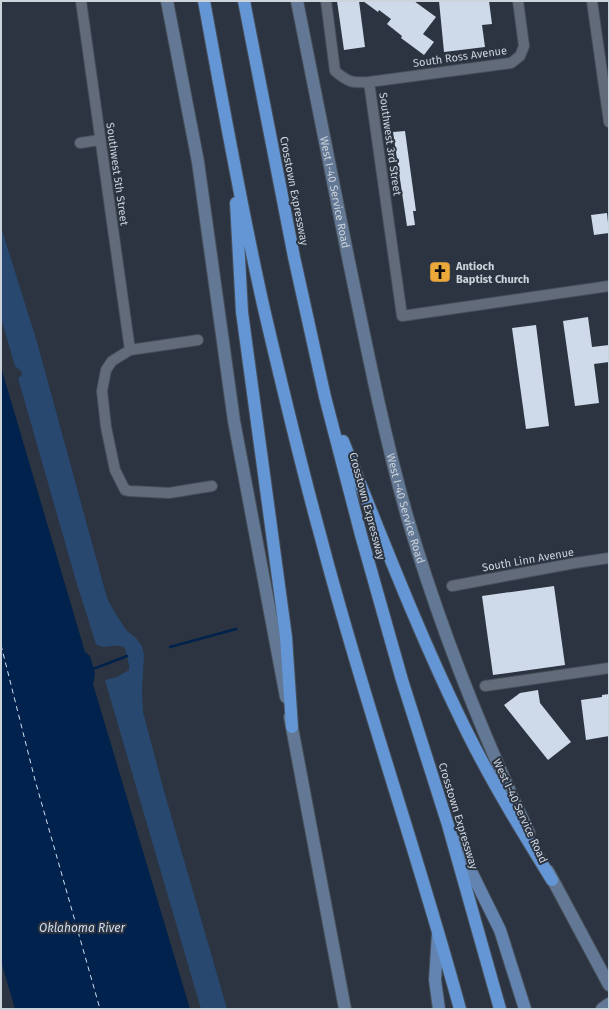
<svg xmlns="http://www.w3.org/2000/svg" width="610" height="1010" font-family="'Fira Sans',sans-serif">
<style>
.green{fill:#29486f}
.water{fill:#00224c}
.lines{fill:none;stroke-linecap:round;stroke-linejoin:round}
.stream{stroke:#00224c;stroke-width:2.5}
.ferry{stroke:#d1deef;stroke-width:1;stroke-dasharray:5 4;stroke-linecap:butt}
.building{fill:#cedaea}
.street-casing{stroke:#474f59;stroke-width:12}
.secondary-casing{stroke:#474f59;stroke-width:14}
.primary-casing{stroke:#474f59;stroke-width:14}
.highway-casing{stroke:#474f59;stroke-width:14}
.street{stroke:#616b79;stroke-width:10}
.secondary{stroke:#627894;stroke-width:12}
.primary{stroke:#6384b0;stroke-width:12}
.highway{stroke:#6495d4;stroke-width:12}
.labels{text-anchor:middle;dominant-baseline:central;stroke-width:4;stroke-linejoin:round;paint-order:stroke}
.street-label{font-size:11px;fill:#cdd3db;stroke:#2b3440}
.poi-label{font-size:11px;font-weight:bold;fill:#cdd3db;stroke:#2b3440;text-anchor:start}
.water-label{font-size:12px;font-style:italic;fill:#d1deef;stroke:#2b3440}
</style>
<rect width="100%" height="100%" fill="#2b3440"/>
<path class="green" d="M 1,227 L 37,342 L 107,598 L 115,613 L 127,631 L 136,638 L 142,646 L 144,655 L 142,690 L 143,712 L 164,791 L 227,1009 L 201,1009 L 105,680 L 117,677 L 129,670 L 129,665 L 125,648 C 115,642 105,651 96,644 L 76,581 L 18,378 L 22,375 L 21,371 L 15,366 L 1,318 Z"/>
<path class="water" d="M 1,367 L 85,652 L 90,656 L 95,674 L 93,684 L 190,1009 L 15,1009 L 1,961 Z"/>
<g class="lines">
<path class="stream" d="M 170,647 L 236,629
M 93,669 L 127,656"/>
<path class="ferry" d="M 1,645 L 35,780 L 100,1009"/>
</g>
<path class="building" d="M 337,1 L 359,1 L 365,47 L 344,50 Z
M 363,1 L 414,1 L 436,17 L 423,34 L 434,42 L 424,55 L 401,38 L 402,36 L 387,24 L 391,19 L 379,10 L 378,12 Z
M 439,1 L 489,1 L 492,24 L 482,25 L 485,47 L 444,52 Z
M 405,131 L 416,211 L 413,211 L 415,225 L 407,226 L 393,132 Z
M 607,213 L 609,233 L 594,235 L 591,215 Z
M 588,317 L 592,347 L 609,345 L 609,362 L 594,364 L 599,403 L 575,406 L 563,321 Z
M 536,325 L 549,426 L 526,429 L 512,328 Z
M 554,586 L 565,665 L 493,675 L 482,596 Z
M 538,690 L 540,703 L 571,742 L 548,760 L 504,705 L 520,693 Z
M 609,694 L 609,736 L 586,740 L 581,700 L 602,697 L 602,695 Z"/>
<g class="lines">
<g class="street-casing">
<path id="street" d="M 81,1 L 130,350
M 326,1 L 335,71 C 348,82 351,83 369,82 L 402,316 L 609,286
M 592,1 L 609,122
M 369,82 L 511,63 L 520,56 L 524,46 L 518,1
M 80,143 L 99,140
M 198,340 L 130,350 L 112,361 L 106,370 L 102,391 L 106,427 L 115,470 L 125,490 L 130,491 L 169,493 L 212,486
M 452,586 L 575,563 L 609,558
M 485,686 L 609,668"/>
</g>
<g class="secondary-casing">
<g id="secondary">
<path d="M 167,1 L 198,162 L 234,421 L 286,697"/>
<path id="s1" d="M 297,1 C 314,86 331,172 348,257 C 366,344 383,431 407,516 C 439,625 481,731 529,833"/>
<path d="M 290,717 L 345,1009"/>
<path d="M 548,871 L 609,985"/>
<path d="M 602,1009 L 609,1004"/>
</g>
</g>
<g class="primary-casing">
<path id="primary" d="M 456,841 L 500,930 L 525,1009
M 438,933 L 435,980 L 439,1009"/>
</g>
<g class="highway-casing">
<path id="highway" d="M 204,1 C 223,104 241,207 264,309 C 282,386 300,462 321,538 C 362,696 417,851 460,1009
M 244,1 L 294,257 L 325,397 L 361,535 L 402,680 L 448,825 L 500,1009
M 236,203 L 242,312 L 286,637 L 292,727
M 343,441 C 383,540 421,640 469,736 C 494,786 523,833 552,880"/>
</g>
<use href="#street" class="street"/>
<use href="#secondary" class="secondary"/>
<use href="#primary" class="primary"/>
<use href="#highway" class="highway"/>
</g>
<defs>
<g id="church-square" transform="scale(1.15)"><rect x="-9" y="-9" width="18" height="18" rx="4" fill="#eca93b" stroke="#2b3440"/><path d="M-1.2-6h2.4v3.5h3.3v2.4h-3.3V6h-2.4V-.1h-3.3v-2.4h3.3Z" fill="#111"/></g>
</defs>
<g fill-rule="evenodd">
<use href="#church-square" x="440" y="272"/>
</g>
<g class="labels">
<g class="street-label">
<text transform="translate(460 57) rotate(-8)">South Ross Avenue</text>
<text transform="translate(390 144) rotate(82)">Southwest 3rd Street</text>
<text transform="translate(117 174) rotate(82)">Southwest 5th Street</text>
<text transform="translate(294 191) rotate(79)">Crosstown Expressway</text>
<text stroke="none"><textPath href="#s1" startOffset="195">West I-40 Service Road</textPath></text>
<text transform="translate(367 506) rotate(75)">Crosstown Expressway</text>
<text stroke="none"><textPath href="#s1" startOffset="519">West I-40 Service Road</textPath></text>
<text transform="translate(528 560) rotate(-10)">South Linn Avenue</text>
<text transform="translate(520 811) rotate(65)">West I-40 Service Road</text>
<text transform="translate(458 816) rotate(73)">Crosstown Expressway</text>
</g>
<g class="poi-label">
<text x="456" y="266">Antioch<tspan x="456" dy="13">Baptist Church</tspan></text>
</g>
<g class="water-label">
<text x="82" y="928">Oklahoma River</text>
</g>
</g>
<rect width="610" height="1010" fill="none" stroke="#cdd3db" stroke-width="4"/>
</svg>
